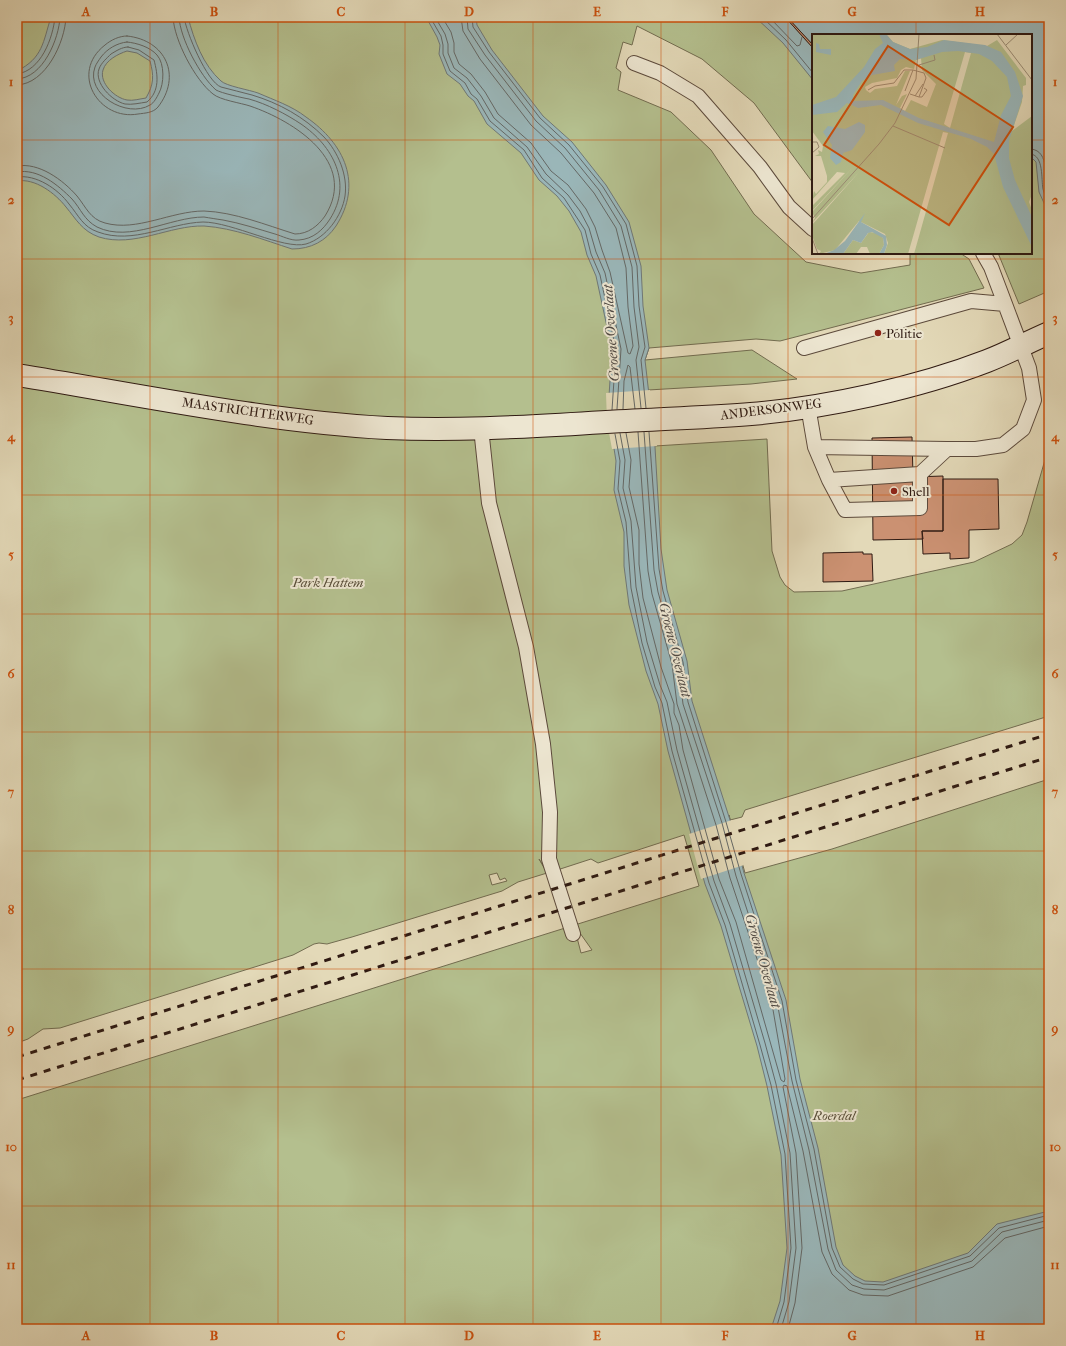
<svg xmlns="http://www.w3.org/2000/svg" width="1066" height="1346" font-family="'IM FELL French Canon',serif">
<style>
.green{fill:#b4bf8e;stroke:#726c50;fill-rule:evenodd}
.water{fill:#9ab7ba;stroke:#6f7877;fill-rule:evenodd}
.pier{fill:#e3d9b8}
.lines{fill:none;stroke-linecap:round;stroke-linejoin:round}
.shore{stroke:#646866;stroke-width:1}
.building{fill:#cb9172;stroke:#2f1a12}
.lane-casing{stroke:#5c4a3c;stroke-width:16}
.secondary-casing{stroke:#2f1a12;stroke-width:24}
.lane{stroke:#ede6d1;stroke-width:14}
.secondary{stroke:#ede6d1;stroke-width:22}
.rail{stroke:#2f1a12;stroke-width:3;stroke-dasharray:7 7;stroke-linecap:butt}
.grid{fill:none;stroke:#cc500d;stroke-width:1;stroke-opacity:0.55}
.poi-dot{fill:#8f2418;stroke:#ede6d1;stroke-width:1.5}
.labels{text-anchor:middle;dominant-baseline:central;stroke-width:4;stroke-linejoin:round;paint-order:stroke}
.poi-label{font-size:13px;fill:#2f1a12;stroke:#ede6d1;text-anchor:start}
.street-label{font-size:13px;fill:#2f1a12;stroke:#ede6d1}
.park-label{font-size:13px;font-style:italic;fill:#574c37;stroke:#ede6d1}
.water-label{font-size:14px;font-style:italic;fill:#4f4944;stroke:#ede6d1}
.inset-road{fill:none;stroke:#9b8d76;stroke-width:1}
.view{fill:#cc500d;fill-opacity:0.15;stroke:#cc500d;stroke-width:2}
.inset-edge{fill:none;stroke:#2f1a12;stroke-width:2}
.neatline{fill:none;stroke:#cc500d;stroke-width:1.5}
.grid-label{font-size:13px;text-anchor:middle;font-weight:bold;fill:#cc500d}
</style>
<rect width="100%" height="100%" fill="#e3d9b8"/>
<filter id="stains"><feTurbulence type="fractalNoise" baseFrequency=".005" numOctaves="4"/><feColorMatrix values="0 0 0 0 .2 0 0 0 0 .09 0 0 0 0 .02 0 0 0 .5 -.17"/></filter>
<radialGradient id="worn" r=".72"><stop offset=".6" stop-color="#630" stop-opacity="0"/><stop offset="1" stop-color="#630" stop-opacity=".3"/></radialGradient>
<path class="green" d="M 17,17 L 1049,17 L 1049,291 L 1019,304 L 998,253 L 1031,253 L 1031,35 L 813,35 L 813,183 L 754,103 L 702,59 L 637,26 L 632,45 L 623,42 L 616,68 L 621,72 L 618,90 L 671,112 L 711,150 L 754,214 L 806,262 L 861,273 L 910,265 L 910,253 L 960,253 L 969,259 L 984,288 L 780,341 L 756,339 L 649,348 L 645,360 L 752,350 L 797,379 L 751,384 L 648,390 L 655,446 L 767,439 L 772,551 L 780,577 L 785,585 L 794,592 L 842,591 L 974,562 L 1012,544 L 1022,535 L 1027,522 L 1049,446 L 1049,716 L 745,810 L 742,817 L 730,820 L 729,815 L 745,873 L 832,849 L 1049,779 L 1049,1329 L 17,1329 L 17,1100 L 699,886 L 684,835 L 598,863 L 591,859 L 548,873 L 539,859 L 547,873 L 518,882 L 502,891 L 352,937 L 327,944 L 319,943 L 314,944 L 293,955 L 60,1028 L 43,1029 L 28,1039 L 17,1043 ZM 497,873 L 500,880 L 505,878 L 507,881 L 492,885 L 489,875 ZM 574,926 L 575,926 L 592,950 L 581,953 Z"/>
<path class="water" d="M 51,17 L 188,17 C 194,40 203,65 221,81 C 226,86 250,90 258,93 C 274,100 292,106 306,117 C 345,144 363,184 336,226 C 326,241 311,249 292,249 C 264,240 234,228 204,226 C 170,225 134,248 99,237 C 82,231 76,219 66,207 C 55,193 35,178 17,181 L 17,71 C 43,58 43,42 51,17 ZM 127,51 L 137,53 L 150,61 C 154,76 154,84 146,98 C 139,99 133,101 127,100 C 115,98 99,83 103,70 C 106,60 118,54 127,51 Z
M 426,17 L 476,17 L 477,25 L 492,50 L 543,116 L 572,142 L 606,185 L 629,222 L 641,266 L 643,306 L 649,348 L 645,360 L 655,447 L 661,549 L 667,590 L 687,661 L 692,701 L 730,820 L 744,873 L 786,1000 L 800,1079 L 818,1148 L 836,1247 L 843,1265 L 855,1276 L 865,1281 L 883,1282 L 968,1253 L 997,1224 L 1049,1211 L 1049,1329 L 771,1329 L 780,1301 L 787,1248 L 781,1155 L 767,1086 L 757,1046 L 721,926 L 705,884 L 668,751 L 658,704 L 646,671 L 629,605 L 624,566 L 624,532 L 614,490 L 616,461 L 608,411 L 612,350 L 596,276 L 587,255 L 581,232 L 569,211 L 557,196 L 539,180 L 521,153 L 487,124 L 474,101 L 468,96 L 460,84 L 447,74 L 439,54 L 440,45 L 437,37 Z
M 755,17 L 785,17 L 813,48 L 813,80 L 783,43 Z
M 787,17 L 1049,17 L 1049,214 L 1039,192 L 1036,162 L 1031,157 L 1031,35 L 813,35 L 813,45 Z"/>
<path class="pier" d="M 650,390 L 657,446 L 612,449 L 607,422 L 606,393 Z
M 732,820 L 744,865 L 701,879 L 689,834 Z"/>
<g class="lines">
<path class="shore" d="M 430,17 L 441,36 L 443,45 L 443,54 L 450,71 L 465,83 L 471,94 L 477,99 L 490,121 L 524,150 L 542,178 L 564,198 L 585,230 L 591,254 L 600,275 L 616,350 L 612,410
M 435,17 L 445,34 L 448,44 L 448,53 L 454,68 L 467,78 L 481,96 L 494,118 L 527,147 L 546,174 L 568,195 L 580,211 L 589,228 L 596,252 L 605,273 L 621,349 L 617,409
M 442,17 L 451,32 L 454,43 L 454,52 L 459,64 L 471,74 L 485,92 L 498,114 L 531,143 L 551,171 L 568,185 L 586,209 L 595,227 L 602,250 L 610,272 L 628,353 L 630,354 L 633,346 L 628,307 L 626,268 L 616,228 L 594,193 L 561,153 L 531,125 L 480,59 L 463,31 L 461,17
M 467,17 L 468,29 L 485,55 L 536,121 L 565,148 L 599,190 L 621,226 L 632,267 L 634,307 L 639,347 L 636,360 L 641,408
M 472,17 L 473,27 L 489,52 L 540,118 L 569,145 L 603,187 L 626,224 L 637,266 L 639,306 L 645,347 L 641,360 L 646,408
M 762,17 L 786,40 L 813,73
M 769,17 L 797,46 L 800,45 L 802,37
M 127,36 C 166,40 182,76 158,107 C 153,113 145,113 138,114 C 99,121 69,73 105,45 C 111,40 119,36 127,36 Z
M 127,42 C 137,43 150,47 157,55 C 165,64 164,84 159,93 C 157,97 154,103 150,105 C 127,119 85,94 95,67 C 96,64 99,60 101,57 C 107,49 117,43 127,42 Z
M 128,47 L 139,50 L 154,60 C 158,75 160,91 147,102 C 140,103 132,105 125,104 C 112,101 94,83 99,69 C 101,63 107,58 111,54 C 116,51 122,47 128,47 Z
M 17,74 C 41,71 53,38 55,17
M 17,79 C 43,78 59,39 60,17
M 17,85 C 46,84 65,42 66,17
M 1031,149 C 1051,151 1043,180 1049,193
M 1031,154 C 1044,156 1041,179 1043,189 C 1044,194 1047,200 1049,204
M 17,166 C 39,162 63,180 77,196 C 86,207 90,219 105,223 C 137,232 171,211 204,211 C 234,212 266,225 295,234 C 308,234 318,226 325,216 C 359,162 294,121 250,106 C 241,103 220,100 213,94 C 195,80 174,40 173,17
M 17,172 C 38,168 58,185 72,199 C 81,209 84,220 97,227 C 130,243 170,217 204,217 C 210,218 216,219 223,220 C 240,223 258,229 275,234 C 282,236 291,241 299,240 C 313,239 323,230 330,219 C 353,183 333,146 301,124 C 286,114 267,104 249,99 C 243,98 221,93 216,90 C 200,76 180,38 179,17
M 17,177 C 36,174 58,189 69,204 C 79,216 83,227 98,232 C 133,245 169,223 203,222 C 232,222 284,250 306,244 C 326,238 342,216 345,196 C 348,175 338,152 324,137 C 304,117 279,103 252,95 C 242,92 231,90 221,87 C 207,82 186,32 184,17
M 623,409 L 624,381 L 628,365 L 630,367 L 635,409
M 644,432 L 654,570 L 658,592 L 678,663 L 683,704 L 722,823 L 736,876 L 777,1002 L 792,1081 L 809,1150 L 828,1249 L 836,1270 L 852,1285 L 864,1289 L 884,1290 L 972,1261 L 1002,1232 L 1049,1220
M 649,432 L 659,569 L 663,591 L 683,662 L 688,702 L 726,822 L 741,874 L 782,1001 L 796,1080 L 814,1149 L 832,1248 L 840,1267 L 853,1279 L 863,1284 L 884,1285 L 970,1256 L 999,1228 L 1049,1215
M 620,433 L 625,460 L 623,488 L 631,521 L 636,587 L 647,642 L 660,685 L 667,702 L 677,750 L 714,881 L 730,924 L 765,1043 L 776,1084 L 790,1153 L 796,1248 L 789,1302 L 781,1329
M 626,433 L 631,460 L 629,487 L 639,530 L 639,564 L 643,598 L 661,667 L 674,704 L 674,713 L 679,725 L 683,750 L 719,879 L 736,922 L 781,1080 L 784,1082 L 785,1079 L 772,1004 L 730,878 L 716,825 L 677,704 L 672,664 L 652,594 L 648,571 L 638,432
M 615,434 L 620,461 L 618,489 L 626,522 L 631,588 L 642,643 L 655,687 L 662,703 L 672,751 L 709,883 L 725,925 L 760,1045 L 771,1085 L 785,1154 L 791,1248 L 784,1302 L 776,1329
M 788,1329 L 795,1303 L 802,1248 L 796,1153 L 783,1087 L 784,1085 L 787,1086 L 803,1151 L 822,1252 L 832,1274 L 849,1290 L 863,1295 L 888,1296 L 973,1267 L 1005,1238 L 1049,1226"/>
</g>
<path class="building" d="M 785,17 L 787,17 L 813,45 L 813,48 Z
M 912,437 L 913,477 L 943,476 L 943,531 L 922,531 L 923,539 L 873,540 L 872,438 Z
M 943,479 L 998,479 L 999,529 L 969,530 L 969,558 L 950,559 L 950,553 L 923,554 L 922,531 L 943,531 Z
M 863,552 L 863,554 L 872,554 L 873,581 L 823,582 L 823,553 Z"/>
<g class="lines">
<g class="lane-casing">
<path id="lane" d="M 634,63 L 660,73 L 698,96 L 760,167 L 789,207 L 813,229
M 983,253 L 991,267 L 1005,304
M 804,348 L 971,301 L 1005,304 L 1029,368 L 1034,400 L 1023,429 L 1003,445 L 976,449 L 947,449 L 920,474 L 829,480 L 815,447 L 808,406
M 481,428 L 489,503 L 526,647 L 543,744 L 550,812 L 549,859 L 573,934
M 815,447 L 947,449
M 829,480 L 845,510 L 920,508 L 920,474"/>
</g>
<g class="secondary-casing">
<path id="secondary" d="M 17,375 C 140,395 263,421 387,428 C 473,432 560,424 645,420 C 680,418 716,417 751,414 C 825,408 917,388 987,361 C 1008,353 1028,342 1049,333"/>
</g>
<use href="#lane" class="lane"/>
<use href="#secondary" class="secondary"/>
<path class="rail" d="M 17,1057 L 1049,734
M 17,1080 L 1049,757"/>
</g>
<path class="grid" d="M 150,17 L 150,1329M 278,17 L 278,1329M 405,17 L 405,1329M 533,17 L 533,1329M 661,17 L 661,1329M 788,17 L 788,1329M 916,17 L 916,35M 17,140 L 813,140M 1031,140 L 1049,140M 916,253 L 916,1329M 17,259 L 1049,259M 17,377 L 1049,377M 17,495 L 1049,495M 17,614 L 1049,614M 17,732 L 1049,732M 17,851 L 1049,851M 17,969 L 1049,969M 17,1087 L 1049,1087M 17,1206 L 1049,1206"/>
<g class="poi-dot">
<circle cx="878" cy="333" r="4"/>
<circle cx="894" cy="491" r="4"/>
</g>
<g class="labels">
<g class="poi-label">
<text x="886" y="333">Politie</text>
<text x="902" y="491">Shell</text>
</g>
<g class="street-label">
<text transform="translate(771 409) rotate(-7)">ANDERSONWEG</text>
<text transform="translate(248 411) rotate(8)">MAASTRICHTERWEG</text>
</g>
<g class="park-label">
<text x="328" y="582">Park Hattem</text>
<text x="834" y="1115">Roerdal</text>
</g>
<g class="water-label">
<text transform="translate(611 333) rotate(-94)">Groene Overlaat</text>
<text transform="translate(675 650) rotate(76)">Groene Overlaat</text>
<text transform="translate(763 961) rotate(74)">Groene Overlaat</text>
</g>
</g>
<g transform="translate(812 34)">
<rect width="220" height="220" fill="#e3d9b8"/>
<path d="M 0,0 L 74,0 L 81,8 L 98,15 L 130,6 L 175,12 L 185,6 L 214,44 L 214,51 L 211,52 L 210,68 L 200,97 L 220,82 L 220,160 L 217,168 L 220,176 L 220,220 L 102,220 L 136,99 L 131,98 L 96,220 L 72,220 L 76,209 L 73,200 L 47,187 L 23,216 L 7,220 L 9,217 L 5,215 L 1,204 L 0,191 L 48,137 L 0,189 L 3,184 L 0,178 L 42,132 L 0,177 L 0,172 L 33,139 L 25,138 L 0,166 L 2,157 L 4,160 L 15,148 L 15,142 L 9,122 L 3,122 L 7,120 L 6,116 L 10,118 L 11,112 L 0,97 ZM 153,18 L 159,19 L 138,94 L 132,90 ZM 109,24 L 110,36 L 124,50 L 115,73 L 99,66 L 93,77 L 88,74 L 95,60 L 90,62 L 84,71 L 98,37 L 93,37 L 85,52 L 63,55 L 58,59 L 54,56 L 53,53 L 60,49 L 85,44 L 89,36 L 94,33 L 102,35 L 104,26 ZM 57,198 L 65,199 L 71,204 L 72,211 L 67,220 L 58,220 L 55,213 L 49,213 L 44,220 L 31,220 L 41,206 L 49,209 Z" fill="#b4bf8e" fill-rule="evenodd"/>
<path d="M 67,0 L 74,0 L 81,8 L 98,15 L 115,13 L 132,6 L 173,11 L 189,18 L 203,38 L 211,62 L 197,107 L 197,124 L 203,146 L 220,183 L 220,213 L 191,153 L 182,120 L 175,113 L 159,105 L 106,89 L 69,71 L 46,74 L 35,69 L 25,78 L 0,81 L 0,71 L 24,63 L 52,33 L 63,15 L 71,9 ZM 130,18 L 146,17 L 167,20 L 180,27 L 195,43 L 199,62 L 189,81 L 182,108 L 107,84 L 71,66 L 41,67 L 41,61 L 50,47 L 60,41 L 83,37 L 82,31 L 88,25 L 104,26 ZM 4,9 L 7,10 L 8,15 L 19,15 L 19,21 L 4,18 ZM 47,88 L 53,91 L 53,98 L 40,116 L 31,119 L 29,128 L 24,131 L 18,124 L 20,111 L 11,98 L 16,92 L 33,95 ZM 53,179 L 49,188 L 74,202 L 75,211 L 72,220 L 67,220 L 72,211 L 71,204 L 60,198 L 56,199 L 49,209 L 41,206 L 31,220 L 12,220 L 22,216 L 33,207 Z" fill="#9ab7ba" fill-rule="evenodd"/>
<path class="inset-road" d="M 185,0 L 220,46M 194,11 L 206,0M 107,31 L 123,26 L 122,21M 56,56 L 63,52 L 82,49 L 92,36 L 101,36M 93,57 L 101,36 L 112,39 L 114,44 L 107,63 L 98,60M 103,62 L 111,50M 107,63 L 110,63 L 115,56 L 112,54M 81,92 L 133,114M 0,108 L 5,108 L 7,113 L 0,119M 0,185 L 67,110 L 83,89 L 104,45 L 107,0M 0,204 L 6,220"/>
<path class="view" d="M 76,12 L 201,93 L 137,191 L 12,111 Z"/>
<rect width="220" height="220" class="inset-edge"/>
</g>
<rect width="1066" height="1346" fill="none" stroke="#e3d9b8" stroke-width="44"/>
<rect x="22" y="22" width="1022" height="1302" class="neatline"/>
<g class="grid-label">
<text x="86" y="16">A</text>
<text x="214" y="16">B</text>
<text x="341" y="16">C</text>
<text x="469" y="16">D</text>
<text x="597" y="16">E</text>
<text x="725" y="16">F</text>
<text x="852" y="16">G</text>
<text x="980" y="16">H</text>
<text x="11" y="86">1</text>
<text x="1055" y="86">1</text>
<text x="11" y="204">2</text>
<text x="1055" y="204">2</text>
<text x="11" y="322">3</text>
<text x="1055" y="322">3</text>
<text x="11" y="441">4</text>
<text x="1055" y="441">4</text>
<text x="11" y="559">5</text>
<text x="1055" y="559">5</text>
<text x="11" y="678">6</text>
<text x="1055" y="678">6</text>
<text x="11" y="796">7</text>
<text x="1055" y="796">7</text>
<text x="11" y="914">8</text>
<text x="1055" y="914">8</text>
<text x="11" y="1033">9</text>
<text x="1055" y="1033">9</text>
<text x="11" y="1151">10</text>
<text x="1055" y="1151">10</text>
<text x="11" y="1269">11</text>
<text x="1055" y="1269">11</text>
<text x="86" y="1340">A</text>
<text x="214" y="1340">B</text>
<text x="341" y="1340">C</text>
<text x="469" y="1340">D</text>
<text x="597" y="1340">E</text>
<text x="725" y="1340">F</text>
<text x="852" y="1340">G</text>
<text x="980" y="1340">H</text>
</g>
<rect width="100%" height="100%" filter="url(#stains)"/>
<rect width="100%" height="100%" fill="url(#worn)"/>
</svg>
